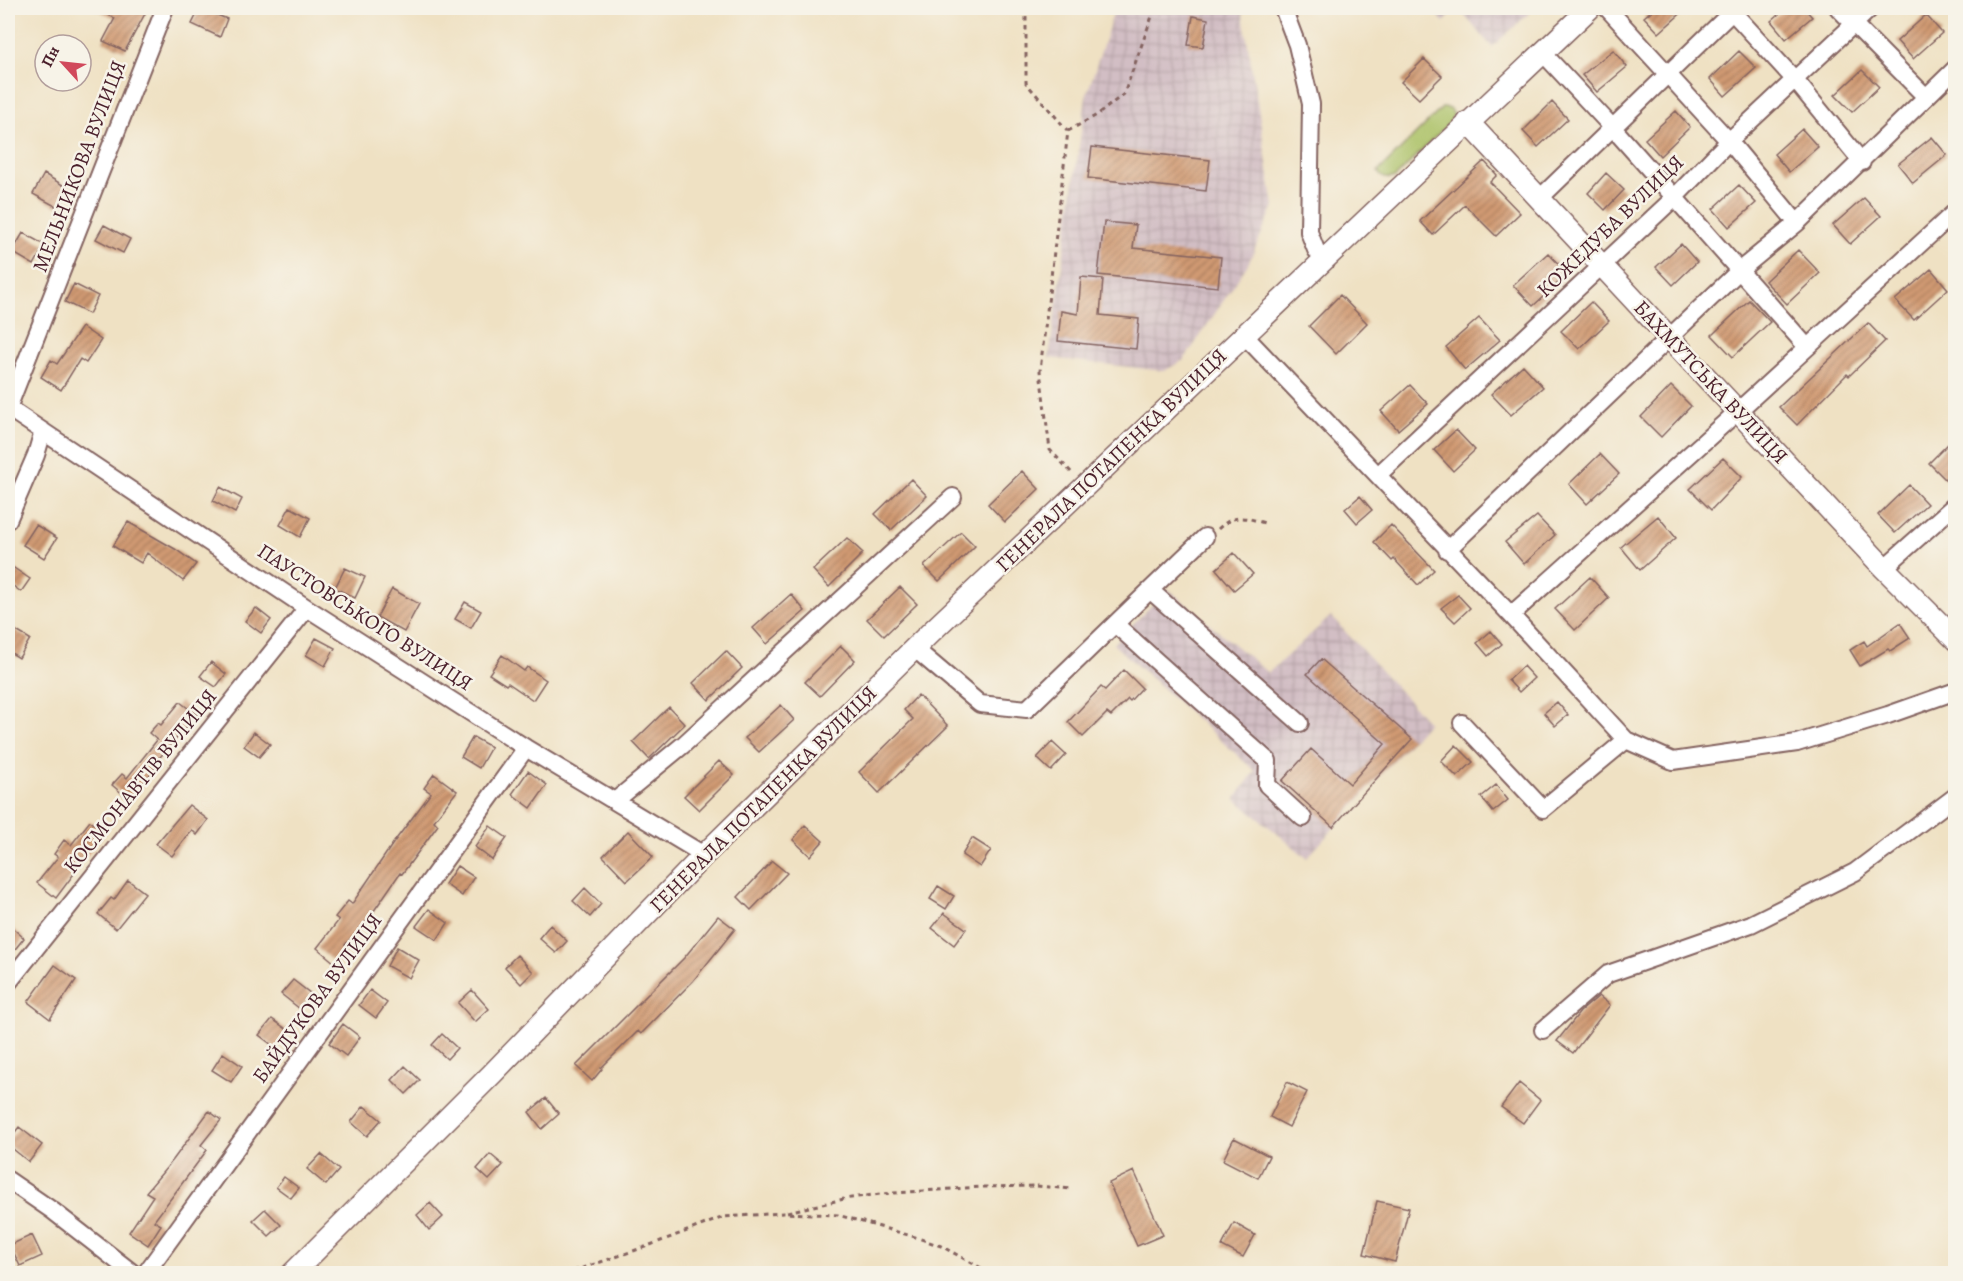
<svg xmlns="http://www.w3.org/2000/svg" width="1963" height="1281" font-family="Alegreya,serif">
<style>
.industrial{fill:url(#industrial-grid)}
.green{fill:#abc166;stroke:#7a7048;stroke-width:1.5}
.building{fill:url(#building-hatch)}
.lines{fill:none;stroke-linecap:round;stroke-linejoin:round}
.minor-casing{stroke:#846360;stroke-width:20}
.major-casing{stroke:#846360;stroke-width:24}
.path{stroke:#846360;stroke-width:3;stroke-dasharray:4.5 4.5;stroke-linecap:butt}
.minor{stroke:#fff;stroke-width:16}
.major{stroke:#fff;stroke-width:21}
.labels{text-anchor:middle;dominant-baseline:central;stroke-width:5;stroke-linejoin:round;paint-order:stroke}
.street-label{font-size:21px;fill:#4a1f2b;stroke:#f7f3e8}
</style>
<defs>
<pattern id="industrial-grid" width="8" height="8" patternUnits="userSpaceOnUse" patternTransform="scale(1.5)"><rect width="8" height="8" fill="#d2bec4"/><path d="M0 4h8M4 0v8" fill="none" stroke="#b6a3a9"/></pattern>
<pattern id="building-hatch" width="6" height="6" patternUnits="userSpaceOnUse" patternTransform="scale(1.5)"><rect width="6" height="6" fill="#d09a72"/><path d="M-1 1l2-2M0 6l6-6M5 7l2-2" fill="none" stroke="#ab7d5e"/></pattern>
</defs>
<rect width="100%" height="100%" fill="#f7f3e8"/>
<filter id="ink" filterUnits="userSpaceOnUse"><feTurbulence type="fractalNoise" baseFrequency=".0167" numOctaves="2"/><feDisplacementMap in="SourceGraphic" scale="12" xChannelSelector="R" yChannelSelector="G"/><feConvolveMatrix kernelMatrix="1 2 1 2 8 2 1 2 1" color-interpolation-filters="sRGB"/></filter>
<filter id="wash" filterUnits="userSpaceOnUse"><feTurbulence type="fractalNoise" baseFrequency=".008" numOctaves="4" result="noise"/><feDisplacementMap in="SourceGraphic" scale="24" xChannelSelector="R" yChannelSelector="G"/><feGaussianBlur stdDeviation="1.35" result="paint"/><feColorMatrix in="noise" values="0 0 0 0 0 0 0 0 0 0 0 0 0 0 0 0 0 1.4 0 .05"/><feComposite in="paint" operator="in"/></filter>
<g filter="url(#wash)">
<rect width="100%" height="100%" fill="#efe1c3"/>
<path class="industrial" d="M 1115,8 L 1242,8 L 1274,206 L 1248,264 L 1184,360 L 1164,371 L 1049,358 L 1086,97 Z
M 1430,8 L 1535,8 L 1492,47 L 1458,8 L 1444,22 Z
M 1168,589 L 1268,673 L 1331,616 L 1428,722 L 1307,858 L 1235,799 L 1255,771 L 1113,644 Z"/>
<path class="green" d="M 1445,107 L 1450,109 L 1453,115 L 1451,121 L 1395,178 C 1387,179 1382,179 1378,172 L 1442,108 Z"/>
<g id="blocks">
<path class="building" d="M 93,8 L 148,8 L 125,51 L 103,41 L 115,18 Z
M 200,8 L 227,19 L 220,37 L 192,24 Z
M 1655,8 L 1687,8 L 1659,33 L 1644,17 Z
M 1786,8 L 1804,8 L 1812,17 L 1786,39 L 1771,21 Z
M 1926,15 L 1942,33 L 1913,59 L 1897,41 Z
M 1193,16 L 1208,19 L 1203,47 L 1188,45 Z
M 1613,50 L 1627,67 L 1597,92 L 1582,75 Z
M 1739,51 L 1756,68 L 1725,96 L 1710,79 Z
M 1424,59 L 1442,76 L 1419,99 L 1401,82 Z
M 1862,70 L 1879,87 L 1852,112 L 1835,95 Z
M 1552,102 L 1568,119 L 1538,147 L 1523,131 Z
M 1676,111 L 1690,127 L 1660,156 L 1645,139 Z
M 1802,129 L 1818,147 L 1789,172 L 1774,154 Z
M 1932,137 L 1947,155 L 1913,183 L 1898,164 Z
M 1092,147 L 1210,160 L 1206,191 L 1088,178 Z
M 1484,161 L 1497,175 L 1490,182 L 1520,213 L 1496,236 L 1465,205 L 1433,235 L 1420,221 Z
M 1606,173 L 1624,190 L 1605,210 L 1588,193 Z
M 44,174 L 68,188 L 57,207 L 33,194 Z
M 1739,185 L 1756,203 L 1729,227 L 1713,209 Z
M 1864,198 L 1881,216 L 1850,244 L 1833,225 Z
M 1104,222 L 1136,225 L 1133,248 L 1221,257 L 1218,287 L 1098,275 Z
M 104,225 L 130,239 L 123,253 L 96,239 Z
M 23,233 L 45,245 L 34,265 L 12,252 Z
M 1681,244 L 1697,262 L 1673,285 L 1656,267 Z
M 1798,250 L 1820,273 L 1787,304 L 1765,281 Z
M 1548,253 L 1568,274 L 1533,306 L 1513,285 Z
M 1931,269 L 1948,289 L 1914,320 L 1895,300 Z
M 1081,277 L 1103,279 L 1100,315 L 1139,319 L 1136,349 L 1058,341 L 1061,311 L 1078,314 Z
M 74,284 L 98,296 L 89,314 L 65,302 Z
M 1340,295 L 1367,323 L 1336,354 L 1309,326 Z
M 1749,300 L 1770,322 L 1733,357 L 1712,335 Z
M 1591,302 L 1609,321 L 1579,349 L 1561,331 Z
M 1479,318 L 1500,340 L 1465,370 L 1446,347 Z
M 1868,323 L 1885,341 L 1849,376 L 1847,374 L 1797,425 L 1779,407 Z
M 82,327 L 101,340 L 86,363 L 80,359 L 61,390 L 41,377 L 51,360 L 57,364 Z
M 1523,365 L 1543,387 L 1511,415 L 1491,394 Z
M 1410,385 L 1428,404 L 1398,430 L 1381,411 Z
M 1671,386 L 1691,406 L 1661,437 L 1641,417 Z
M 1456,430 L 1475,450 L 1453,471 L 1434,450 Z
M 1956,436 L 1956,473 L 1947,481 L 1929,463 Z
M 1600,454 L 1619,474 L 1587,504 L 1569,484 Z
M 1723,458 L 1742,477 L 1711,510 L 1690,489 Z
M 1022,471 L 1039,489 L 1005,522 L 988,504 Z
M 911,479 L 927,496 L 891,530 L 875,514 Z
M 1909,485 L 1927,504 L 1895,533 L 1878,515 Z
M 220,487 L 242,499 L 235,513 L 213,501 Z
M 1360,496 L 1372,510 L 1357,523 L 1345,509 Z
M 290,507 L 310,518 L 300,537 L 280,525 Z
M 1537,516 L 1555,535 L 1524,564 L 1505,542 Z
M 1658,516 L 1676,538 L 1640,570 L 1621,547 Z
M 128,522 L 175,549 L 196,564 L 183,581 L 147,553 L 141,563 L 113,546 Z
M 36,525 L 57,538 L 44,558 L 23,545 Z
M 1391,525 L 1434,570 L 1418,585 L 1394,559 L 1392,561 L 1374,542 Z
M 961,532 L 975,546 L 939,581 L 924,566 Z
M 847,538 L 863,553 L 829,587 L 813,570 Z
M 1234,553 L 1253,574 L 1234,590 L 1216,569 Z
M 8,564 L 30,579 L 21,592 L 8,582 Z
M 345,568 L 365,577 L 355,598 L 335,588 Z
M 1590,577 L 1609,598 L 1575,630 L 1555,609 Z
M 900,587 L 917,604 L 884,636 L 867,619 Z
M 392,589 L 419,604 L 404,632 L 377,617 Z
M 791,594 L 805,611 L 767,644 L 753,628 Z
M 1458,595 L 1470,608 L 1455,622 L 1441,608 Z
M 465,602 L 481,611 L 471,628 L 455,619 Z
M 256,608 L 271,620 L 261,633 L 245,621 Z
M 1900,623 L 1910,638 L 1890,651 L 1888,649 L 1860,666 L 1850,650 L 1864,641 L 1867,646 Z
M 8,626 L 30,639 L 19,658 L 8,651 Z
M 1491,631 L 1502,644 L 1488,656 L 1477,643 Z
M 316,638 L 335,648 L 325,666 L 306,655 Z
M 841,646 L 855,660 L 820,696 L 805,682 Z
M 726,651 L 742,668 L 709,700 L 693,683 Z
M 502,655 L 524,671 L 527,667 L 546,680 L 533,700 L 508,683 L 506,685 L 489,674 Z
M 1321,659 L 1412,739 L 1333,827 L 1282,781 L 1311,749 L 1350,784 L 1385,744 L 1307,674 Z
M 211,662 L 226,674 L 216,687 L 200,676 Z
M 1523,666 L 1534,678 L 1519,692 L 1508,680 Z
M 1124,670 L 1142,688 L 1130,701 L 1128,699 L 1111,716 L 1107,713 L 1083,737 L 1068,722 L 1101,687 L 1105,690 Z
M 918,695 L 948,726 L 879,793 L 859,772 L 913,719 L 904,710 Z
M 180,702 L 197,715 L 153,765 L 156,767 L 130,800 L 112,785 L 122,774 L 127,778 L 157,740 L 149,733 L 158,723 L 161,725 Z
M 1557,702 L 1568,715 L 1555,726 L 1544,713 Z
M 781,705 L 794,720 L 759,752 L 745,738 Z
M 669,707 L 685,724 L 649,759 L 633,742 Z
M 254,732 L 270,744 L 259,757 L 244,746 Z
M 473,737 L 491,747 L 479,768 L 461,757 Z
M 1052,742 L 1066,755 L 1051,771 L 1037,758 Z
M 1456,745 L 1473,762 L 1457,777 L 1441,761 Z
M 719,761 L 734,775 L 699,810 L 684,796 Z
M 528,771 L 547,785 L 531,808 L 512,794 Z
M 434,774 L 457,791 L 434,821 L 438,825 L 402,874 L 400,873 L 369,918 L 345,945 L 348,948 L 335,963 L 317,948 L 339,920 L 335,917 L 348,901 L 352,904 L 394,842 L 431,793 L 424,788 Z
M 1496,785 L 1508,800 L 1493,812 L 1481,797 Z
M 189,805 L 208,820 L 197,835 L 192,830 L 172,856 L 156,844 Z
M 90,821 L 105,832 L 56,898 L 37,883 L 58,857 L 54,854 L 64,840 L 71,845 Z
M 805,825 L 823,841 L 810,856 L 793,840 Z
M 490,826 L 507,838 L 492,860 L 475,847 Z
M 628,831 L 653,857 L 627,881 L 603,856 Z
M 972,838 L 991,850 L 980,867 L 962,855 Z
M 772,861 L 787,873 L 751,910 L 738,897 Z
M 457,866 L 474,877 L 462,896 L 445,884 Z
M 128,880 L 145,893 L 116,929 L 98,914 L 111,898 L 114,900 Z
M 938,886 L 954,896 L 946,909 L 930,899 Z
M 585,888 L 601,904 L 590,917 L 573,901 Z
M 429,909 L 448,923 L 437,940 L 416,926 Z
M 944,913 L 966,929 L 954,945 L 932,928 Z
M 718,916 L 735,929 L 693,981 L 641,1034 L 638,1031 L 601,1068 L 602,1069 L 592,1081 L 576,1066 L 684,958 Z
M 8,924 L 24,938 L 8,958 Z
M 550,925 L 567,941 L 556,953 L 539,938 Z
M 397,947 L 419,960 L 409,978 L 387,966 Z
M 517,955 L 533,972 L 521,984 L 505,967 Z
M 55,965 L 76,980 L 50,1019 L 28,1002 Z
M 293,980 L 311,994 L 300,1009 L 281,994 Z
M 370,990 L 387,1003 L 376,1018 L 359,1005 Z
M 472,990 L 489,1009 L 475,1022 L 458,1003 Z
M 1599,996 L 1610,1005 L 1573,1053 L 1557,1041 L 1580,1012 Z
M 272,1019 L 289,1031 L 276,1048 L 259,1035 Z
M 343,1024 L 360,1037 L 346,1056 L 329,1043 Z
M 442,1034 L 457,1048 L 447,1059 L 432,1045 Z
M 223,1053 L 242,1066 L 231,1082 L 212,1070 Z
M 405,1066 L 420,1080 L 406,1094 L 392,1080 Z
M 1287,1082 L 1307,1092 L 1289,1127 L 1270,1117 Z
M 1519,1083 L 1540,1100 L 1523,1123 L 1501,1107 Z
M 546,1098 L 559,1114 L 542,1129 L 529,1112 Z
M 364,1106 L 381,1120 L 367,1136 L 351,1122 Z
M 209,1111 L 221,1120 L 201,1145 L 207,1150 L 154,1221 L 161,1225 L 148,1245 L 129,1232 L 153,1196 L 146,1192 L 173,1160 Z
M 19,1127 L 42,1145 L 29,1162 L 8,1145 L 8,1141 Z
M 1234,1138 L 1269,1156 L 1258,1178 L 1223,1160 Z
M 321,1154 L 339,1170 L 326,1185 L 307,1169 Z
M 490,1154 L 503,1165 L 489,1180 L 477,1169 Z
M 1134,1171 L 1163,1235 L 1137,1246 L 1109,1183 Z
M 284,1177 L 299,1188 L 291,1198 L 276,1187 Z
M 1377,1201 L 1409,1208 L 1395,1262 L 1364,1254 Z
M 430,1203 L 443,1217 L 429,1230 L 417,1215 Z
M 265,1209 L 281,1225 L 269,1236 L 253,1220 Z
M 1234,1223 L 1255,1235 L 1243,1257 L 1222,1246 Z
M 32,1235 L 42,1256 L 20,1266 L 10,1245 Z"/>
</g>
</g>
<g filter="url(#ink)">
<use href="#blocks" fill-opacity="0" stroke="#846360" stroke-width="1.5"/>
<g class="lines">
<g class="minor-casing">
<path id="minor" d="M 1283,8 L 1297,45 L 1311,104 L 1309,232 L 1316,250 L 1324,259
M 1607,8 L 1729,141 L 1797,223
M 1729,8 L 1795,80 L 1862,162
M 1838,8 L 1926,97
M 1542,52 L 1613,128 L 1807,347
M 1539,199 L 1736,8
M 1243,334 L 1511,615 L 1626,740 L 1673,761 L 1797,743 L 1888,715 L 1956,691
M 8,408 L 307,608 L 526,748 L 704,855
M 8,408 L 165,8
M 1378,475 L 1674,198 L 1729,141 L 1871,8
M 8,520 L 36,455 L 43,431
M 1447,550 L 1740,270 L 1797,223 L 1956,68
M 1884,568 L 1956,504
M 1150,590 L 1300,723
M 1511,615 L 1737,412 L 1956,211
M 1115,624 L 1268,761 L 1267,785 L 1303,818
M 914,648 L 980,704 L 1027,709 L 1205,537
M 1462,723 L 1543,809 L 1626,740
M 615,801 L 683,745 L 953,497
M 8,983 L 307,608
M 1543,1030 L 1608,974 L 1751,924 L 1855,872 L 1956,796
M 8,1180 L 53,1211 L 134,1274
M 145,1274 L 526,748"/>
</g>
<g class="major-casing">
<path id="major" d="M 1468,122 L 1884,568 L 1956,640
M 292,1274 L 492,1074 L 704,855 L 930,633 L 1590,8"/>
</g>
<path class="path" d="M 1026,8 L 1026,83 L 1068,131 L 1040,371 L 1050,450 L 1073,474
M 1068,131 L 1097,115 L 1124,94 L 1155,8
M 1218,529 C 1236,512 1246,518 1268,524
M 787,1212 L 844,1199 L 880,1194 L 981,1187 L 1037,1186 L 1071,1189
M 565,1274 L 645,1247 L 724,1217 L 783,1213 L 838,1215 L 915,1237 L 941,1246 L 992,1274"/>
<use href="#minor" class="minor"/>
<use href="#major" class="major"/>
</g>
</g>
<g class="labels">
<g class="street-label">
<text transform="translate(79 166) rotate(-69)">МЕЛЬНИКОВА ВУЛИЦЯ</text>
<text transform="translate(1610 226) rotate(-44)">КОЖЕДУБА ВУЛИЦЯ</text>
<text transform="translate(1711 382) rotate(47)">БАХМУТСЬКА ВУЛИЦЯ</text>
<text transform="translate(1111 460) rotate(-44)">ГЕНЕРАЛА ПОТАПЕНКА ВУЛИЦЯ</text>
<text transform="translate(365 617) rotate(33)">ПАУСТОВСЬКОГО ВУЛИЦЯ</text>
<text transform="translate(140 781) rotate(-51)">КОСМОНАВТІВ ВУЛИЦЯ</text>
<text transform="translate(763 799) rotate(-45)">ГЕНЕРАЛА ПОТАПЕНКА ВУЛИЦЯ</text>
<text transform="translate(317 998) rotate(-54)">БАЙДУКОВА ВУЛИЦЯ</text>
</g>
</g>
<rect width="1963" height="1281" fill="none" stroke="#f7f3e8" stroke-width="30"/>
<g transform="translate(63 63) rotate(297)"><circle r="28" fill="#f7f3e8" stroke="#b29e9c" stroke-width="1.5"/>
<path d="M0-4.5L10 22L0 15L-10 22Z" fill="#d1495b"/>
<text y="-9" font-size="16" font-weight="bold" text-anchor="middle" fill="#4a1f2b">Пн</text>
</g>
</svg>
